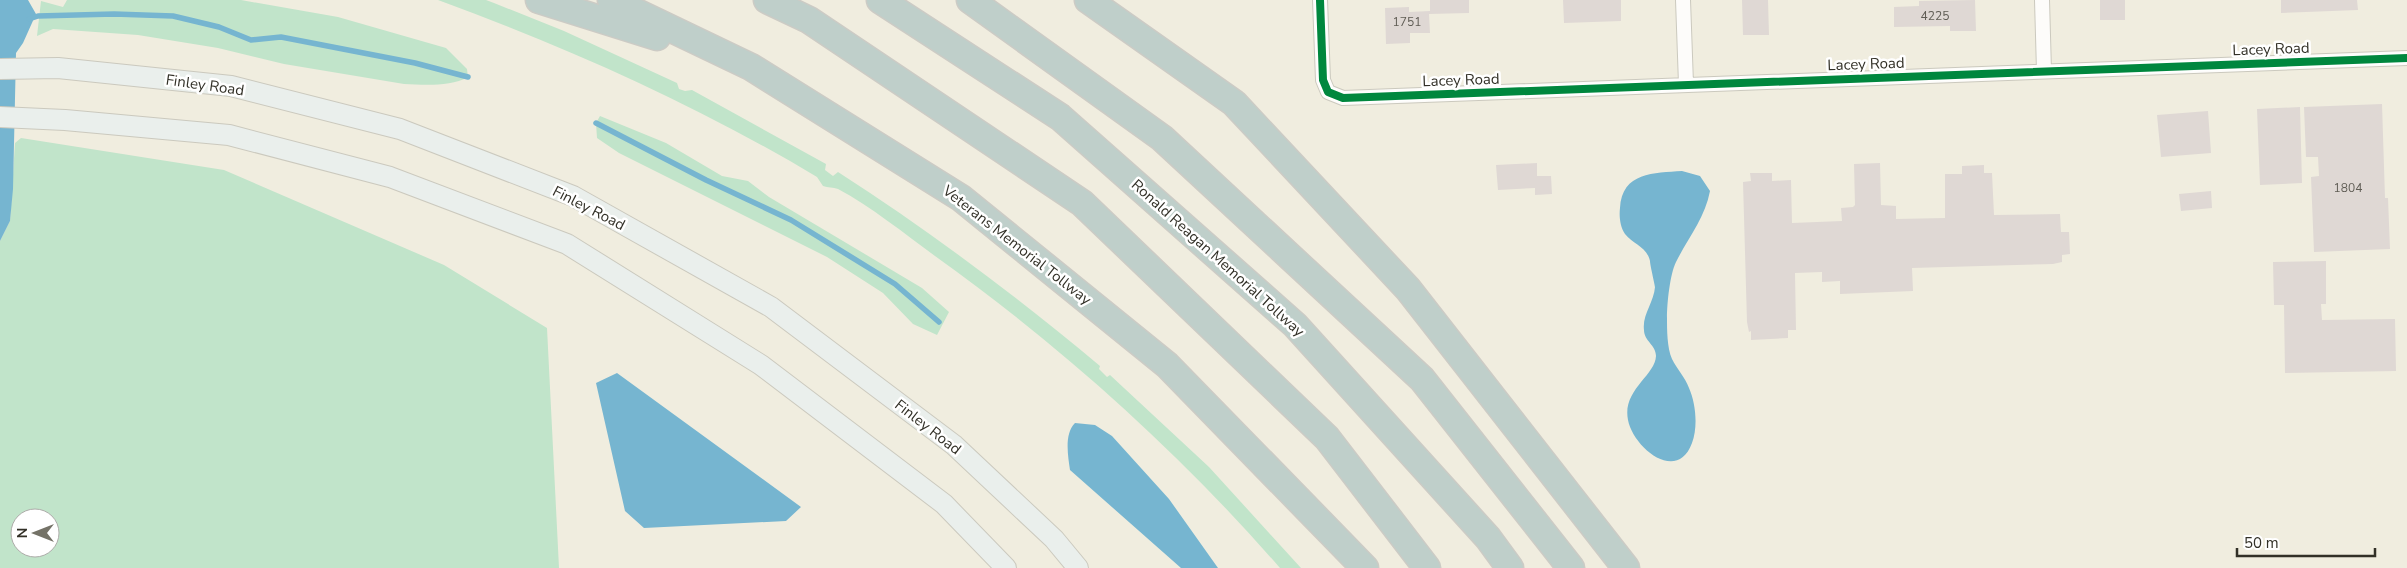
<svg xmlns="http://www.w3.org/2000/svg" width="2407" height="568" font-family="'Nunito Sans',sans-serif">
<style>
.green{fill:#c1e4ca;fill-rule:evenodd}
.water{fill:#76b5d0}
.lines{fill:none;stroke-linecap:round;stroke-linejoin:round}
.stream{stroke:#76b5d0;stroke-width:5.5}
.building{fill:#dfd8d4}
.street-casing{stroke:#cbc9be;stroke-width:16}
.secondary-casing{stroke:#cbc9be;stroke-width:22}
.highway-casing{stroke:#cccbc5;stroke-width:29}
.street{stroke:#fdfcfa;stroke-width:14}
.secondary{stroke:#eaefec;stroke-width:20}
.highway{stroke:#bfcfca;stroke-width:26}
.cycleway-casing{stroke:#fff;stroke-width:11}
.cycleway{stroke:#00873e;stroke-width:8}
.labels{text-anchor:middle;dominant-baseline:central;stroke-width:5;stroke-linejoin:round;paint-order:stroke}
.number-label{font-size:12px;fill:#5f5c54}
.street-label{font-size:15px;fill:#323027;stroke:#fff}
</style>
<rect width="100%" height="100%" fill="#f0eddf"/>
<path class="green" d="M 67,0 L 241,0 L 338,17 L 446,48 L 467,69 L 468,77 C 450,87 424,85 404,84 L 284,64 L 218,48 L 138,35 L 53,29 L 37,36 L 41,1 L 63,7 Z
M 438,0 L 486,0 L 494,3 L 564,31 L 677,83 L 679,89 L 685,91 L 692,90 L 826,164 L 825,170 L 833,176 L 838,172 C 931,232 1015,295 1100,366 L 1099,369 L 1107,377 L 1110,375 L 1209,467 L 1301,568 L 1280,568 C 1178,451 1061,346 935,256 C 905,234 870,206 838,189 C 833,187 828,188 823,186 L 817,177 C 697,105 569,48 438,0 Z
M 600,116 L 666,143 L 722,176 L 748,181 L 769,197 L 922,288 L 949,312 L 937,335 L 913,324 L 883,293 L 827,257 L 619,153 L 597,138 L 596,123 Z
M 21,138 L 224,170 L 444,265 L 547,328 L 559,568 L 0,568 L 0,241 L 10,221 L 15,143 ZM 20,518 L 50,518 L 50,548 L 20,548 Z"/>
<path class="water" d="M 0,0 L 28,0 L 36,14 L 23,43 L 16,53 L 13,189 L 10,221 L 0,241 Z
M 1682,171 L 1700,176 L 1710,191 C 1705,218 1688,238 1676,262 C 1670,274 1667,303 1667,318 C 1667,329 1667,348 1672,359 C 1677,369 1685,377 1689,388 C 1696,404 1698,427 1692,443 C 1677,484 1633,447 1628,420 C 1622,390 1655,376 1656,356 C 1656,345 1644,341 1644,330 C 1642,315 1654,302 1655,287 C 1655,285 1650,265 1650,261 C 1647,247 1633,244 1625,234 C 1620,227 1619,216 1620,208 C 1622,172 1654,173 1682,171 Z
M 617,373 L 801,507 L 786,521 L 644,528 L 625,511 L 596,383 Z
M 1075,423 L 1095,425 L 1112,436 L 1169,499 L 1218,568 L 1181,568 L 1070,470 C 1068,456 1064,434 1075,423 Z"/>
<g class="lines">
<path class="stream" d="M 29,19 L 38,16 L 114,14 L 173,16 L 219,27 L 251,40 L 281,37 L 415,63 L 468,77
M 596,123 L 706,180 L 791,220 L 895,284 L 939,322"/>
</g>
<path class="building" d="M 1430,0 L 1469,0 L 1469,13 L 1429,14 L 1430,33 L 1410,33 L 1410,43 L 1386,44 L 1385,8 L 1409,7 L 1409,12 L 1430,11 Z
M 1563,0 L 1621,0 L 1621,21 L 1564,23 Z
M 1742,0 L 1768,0 L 1769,35 L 1743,35 Z
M 1975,0 L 1976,31 L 1950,31 L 1950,26 L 1894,27 L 1894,7 L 1919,6 L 1919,1 Z
M 2100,0 L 2125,0 L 2125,20 L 2100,20 Z
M 2281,0 L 2357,0 L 2358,10 L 2281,13 Z
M 2382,104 L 2385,198 L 2388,198 L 2390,249 L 2314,252 L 2311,177 L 2319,176 L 2318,157 L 2306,157 L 2304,107 Z
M 2300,107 L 2302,183 L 2260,185 L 2257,109 Z
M 2208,111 L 2211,153 L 2161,157 L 2157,115 Z
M 1537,163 L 1537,176 L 1551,176 L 1552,194 L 1535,195 L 1535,188 L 1498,190 L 1496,165 Z
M 1880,163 L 1881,205 L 1896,206 L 1896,219 L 1945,218 L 1945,174 L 1962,174 L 1962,166 L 1984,165 L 1984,173 L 1992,173 L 1994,215 L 2060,214 L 2061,232 L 2069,232 L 2070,254 L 2062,255 L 2062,262 L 2053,264 L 1912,268 L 1913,291 L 1840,294 L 1840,281 L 1822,282 L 1822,272 L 1795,273 L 1796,330 L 1788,330 L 1788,338 L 1751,340 L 1751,331 L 1749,332 L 1747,322 L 1743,182 L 1751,181 L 1750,173 L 1772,173 L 1772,181 L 1791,180 L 1792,223 L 1842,221 L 1841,208 L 1853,207 L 1855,205 L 1854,164 Z
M 2211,191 L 2212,208 L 2181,211 L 2179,194 Z
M 2326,261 L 2326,304 L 2321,304 L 2322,320 L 2395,319 L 2396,371 L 2285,373 L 2284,305 L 2274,305 L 2273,262 Z"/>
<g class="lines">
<g class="street-casing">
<path id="street" d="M 1320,0 L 1323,80 L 1328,92 L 1343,98 L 2407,58
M 1683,0 L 1686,84
M 2042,0 L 2044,71"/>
</g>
<g class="secondary-casing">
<path id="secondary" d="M 0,69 L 58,68 L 231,86 L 400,129 L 573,196 L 771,307 L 954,445 L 1054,539 L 1078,568
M 0,117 L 65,120 L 229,135 L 390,177 L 567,244 L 761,365 L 944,504 L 1006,568"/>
</g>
<g class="highway-casing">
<path id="highway" d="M 539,0 L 657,37
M 611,0 L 751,67 L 961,198 L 1167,365 L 1365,568
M 767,0 L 809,20 L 1082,203 L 1327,438 L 1427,568
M 880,0 L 1060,117 L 1295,325 L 1488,538 L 1510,568
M 970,0 L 1162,138 L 1422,379 L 1571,568
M 1088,0 L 1234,103 L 1408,289 L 1626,568"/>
</g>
<use href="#street" class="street"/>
<use href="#secondary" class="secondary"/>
<use href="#highway" class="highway"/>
<g class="cycleway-casing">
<path id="cycleway" d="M 1320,0 L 1323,80 L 1328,92 L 1343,98 L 2407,58"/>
</g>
<use href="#cycleway" class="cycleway"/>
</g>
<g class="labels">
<g class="number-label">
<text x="1935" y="16">4225</text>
<text x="1407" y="22">1751</text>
<text x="2348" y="188">1804</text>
</g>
<g class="street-label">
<text transform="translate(2271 49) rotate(-2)">Lacey Road</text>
<text transform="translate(1866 64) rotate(-2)">Lacey Road</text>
<text transform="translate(1461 80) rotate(-2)">Lacey Road</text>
<text transform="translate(205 85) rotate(8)">Finley Road</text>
<text transform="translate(589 208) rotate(27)">Finley Road</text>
<text transform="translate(1017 245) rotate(38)">Veterans Memorial Tollway</text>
<text transform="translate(1218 258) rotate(42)">Ronald Reagan Memorial Tollway</text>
<text transform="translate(928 427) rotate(38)">Finley Road</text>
</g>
</g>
<g transform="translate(35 533) rotate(270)"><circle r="24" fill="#ffffff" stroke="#adaca9"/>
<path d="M0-4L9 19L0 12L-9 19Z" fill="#747267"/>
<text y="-8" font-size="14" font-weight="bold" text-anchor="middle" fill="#323027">N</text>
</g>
<path d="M2237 548v8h138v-8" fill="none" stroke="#323027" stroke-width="2.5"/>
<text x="2244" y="548" font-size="15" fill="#323027" stroke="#ffffff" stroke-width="4" paint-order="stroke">50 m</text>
</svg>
